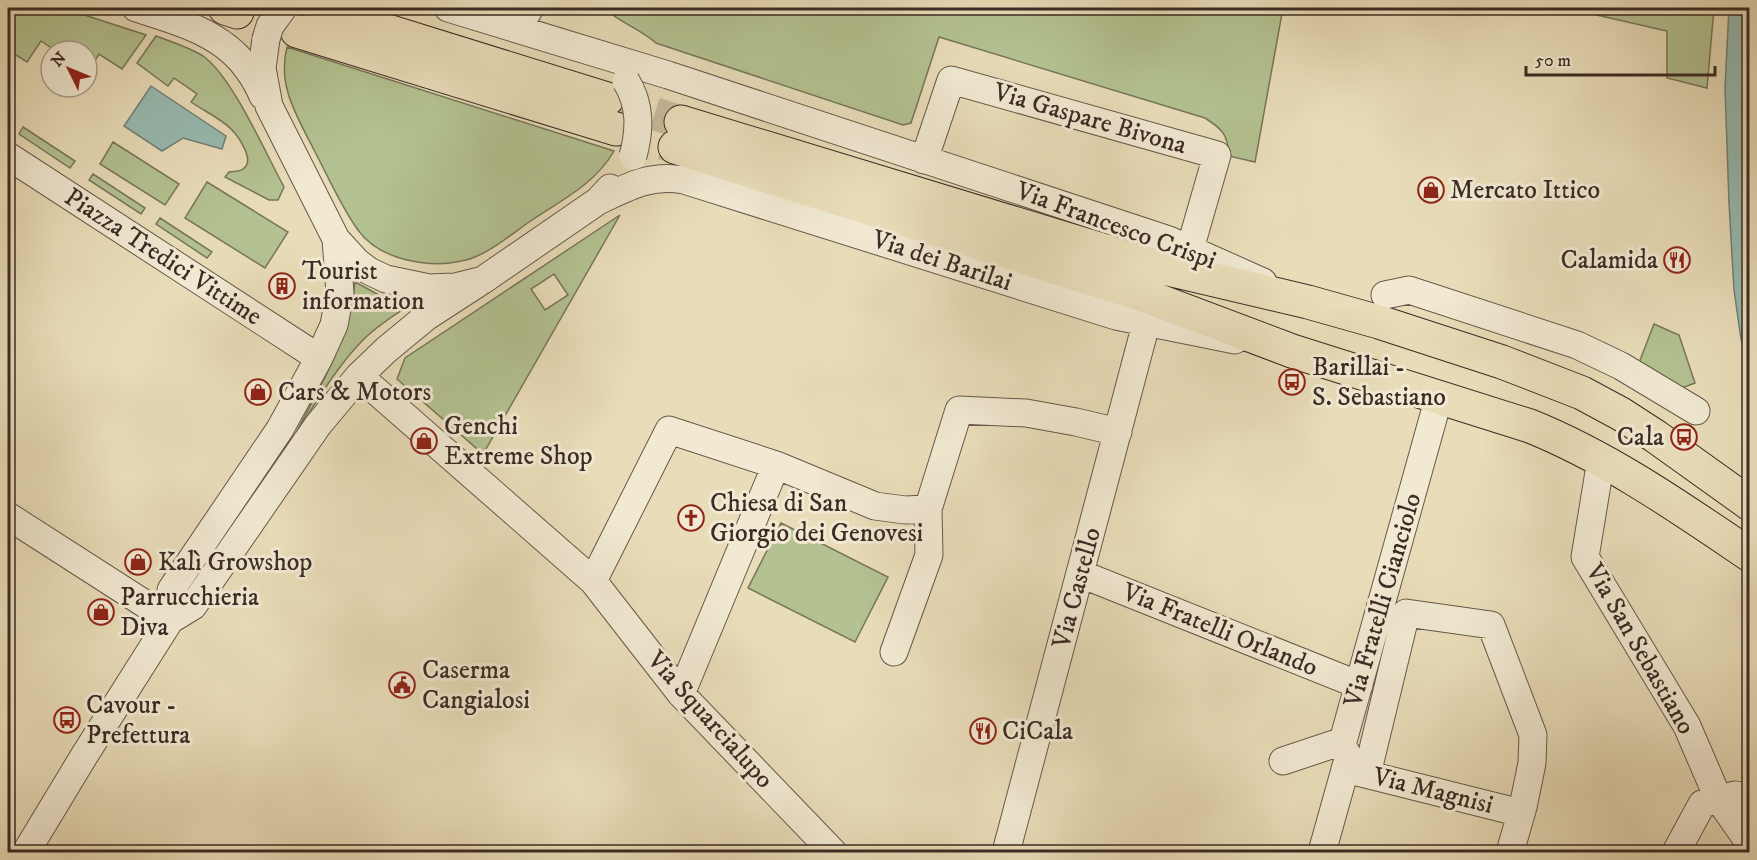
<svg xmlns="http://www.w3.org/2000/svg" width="1757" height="860" font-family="'IM FELL DW Pica',serif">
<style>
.green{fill:#b4c291;stroke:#77765b;stroke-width:1.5;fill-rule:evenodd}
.water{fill:#97bbb1;stroke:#728179;stroke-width:1.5}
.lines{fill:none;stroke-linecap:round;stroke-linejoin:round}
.major-tunnel{stroke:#c6b99b;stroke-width:33;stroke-dasharray:33 16;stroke-linecap:butt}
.minor-casing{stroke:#66584a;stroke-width:29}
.major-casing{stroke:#3a2b25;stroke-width:35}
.minor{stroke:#f1e9d2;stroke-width:27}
.major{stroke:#e9ddb9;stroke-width:33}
.minor-bridge-casing{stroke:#66584a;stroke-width:29;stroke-linecap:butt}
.minor-bridge{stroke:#f1e9d2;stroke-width:27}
.labels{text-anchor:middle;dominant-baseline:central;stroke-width:6;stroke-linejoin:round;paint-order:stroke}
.street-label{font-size:26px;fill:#3a2b25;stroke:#f1e9d2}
.poi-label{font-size:26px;fill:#3a2b25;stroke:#f1e9d2;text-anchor:start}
</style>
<rect width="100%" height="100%" fill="#e9ddb9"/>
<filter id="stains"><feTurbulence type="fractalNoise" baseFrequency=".00333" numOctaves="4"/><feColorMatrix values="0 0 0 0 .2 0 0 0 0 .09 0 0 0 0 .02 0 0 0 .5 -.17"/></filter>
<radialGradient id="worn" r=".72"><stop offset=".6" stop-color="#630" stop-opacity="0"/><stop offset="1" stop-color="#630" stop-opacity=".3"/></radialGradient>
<path class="green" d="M 8,8 L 63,8 L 146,35 L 122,69 L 99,54 L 88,72 L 87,51 L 56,51 L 41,41 L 27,62 L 8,50 Z
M 604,8 L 1283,8 L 1255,162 L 1229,156 C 1228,134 1222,129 1205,118 L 939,37 L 911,123 L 903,125 L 656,43 C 639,28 620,23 604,8 Z
M 1566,8 L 1714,8 L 1707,88 L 1667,78 L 1667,31 Z
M 156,36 C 172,42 189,47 203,56 C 232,76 266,154 284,187 L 278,200 L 269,200 L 225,177 L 229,172 C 233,171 239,172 243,169 C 256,161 238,136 231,129 C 220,118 204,111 191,102 L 197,94 L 174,78 L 168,86 L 137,63 Z
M 287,47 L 614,151 C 596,183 562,200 532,220 C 513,233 487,255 466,260 C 431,269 380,261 358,230 C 340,205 328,176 314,150 C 297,116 277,86 287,47 Z
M 23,127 L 75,161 L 70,168 L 19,134 Z
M 113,142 L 179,184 L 165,205 L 100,164 Z
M 93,174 L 145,208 L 141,214 L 89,180 Z
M 207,182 L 288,232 L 265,268 L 185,218 Z
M 620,215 L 483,454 L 397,379 L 405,358 ZM 554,274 L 568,295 L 545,310 L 531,289 Z
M 160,218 L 212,252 L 207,258 L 156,224 Z
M 355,282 L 381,296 L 413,303 C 396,314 378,325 364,339 C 337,366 318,400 297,431 C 321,384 351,336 355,282 Z
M 1654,324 L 1679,335 L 1695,383 L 1682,388 L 1639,363 Z
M 781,523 L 888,577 L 855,642 L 748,588 Z"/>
<path class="water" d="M 1729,8 L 1749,8 L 1749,363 L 1741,339 L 1734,290 L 1729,203 L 1725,88 Z
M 151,86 L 226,136 L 222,149 L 183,138 L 162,151 L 124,126 Z"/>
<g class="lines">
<path class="major-tunnel" d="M 608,99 L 681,122
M 616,129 L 675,147"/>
<g class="minor-casing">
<path id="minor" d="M 136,8 C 177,21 224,33 249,71 C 255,79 259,87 263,96
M 448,8 L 668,75 L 1169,240 L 1263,282
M 517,29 L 530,8
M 266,39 L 262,68 L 269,106 L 336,239 L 357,262 L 369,271 L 386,279 L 429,288 L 455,287 L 483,280 L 598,201 L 610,188
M 8,156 L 319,358
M 924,160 L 951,80 L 1217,155 L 1190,249
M 598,201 C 628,187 649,174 684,180 L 1116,316 L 1235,340
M 1385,295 L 1409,290 L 1577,345 L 1621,366 L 1696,411
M 359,376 L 593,581 L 681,694 L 833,852
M 1601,460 L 1585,557 L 1687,726 L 1718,798 L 1750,844
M 776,465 L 875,506 L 905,510 L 928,509
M 8,516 L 170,620
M 1081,574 L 1359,685
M 593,581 L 669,430 L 776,465 L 681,694
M 170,620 L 171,590 L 280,429 L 319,358 L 334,325 L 340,293 L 336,239
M 894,652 L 929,555 L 928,509 L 959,410 L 1026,413 L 1076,422 L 1118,432
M 1343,741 L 1439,397
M 1283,761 L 1343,741
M 1345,769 L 1521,813
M 1367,774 L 1406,613 L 1491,625 L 1533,735 L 1532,763 L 1523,807 L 1510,852
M 26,852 L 84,756 L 170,620 L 193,606 L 318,425 L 359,376 L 386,350 L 426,317 L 483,280
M 1006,852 L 1146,324
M 1322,852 L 1348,759 L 1346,752
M 1676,852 L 1702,804 L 1735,795 L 1750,797"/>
</g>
<g class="major-casing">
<path id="major" d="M 225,8 L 237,12
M 320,10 L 607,99
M 297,31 L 616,129
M 681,122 L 1155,266 L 1308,302 L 1379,322 L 1502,362 L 1582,393 L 1621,414 L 1655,436 L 1750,504
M 675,147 L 1146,296 L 1292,351 L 1530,426 C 1609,458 1679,507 1750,555"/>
</g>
<use href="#minor" class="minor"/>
<use href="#major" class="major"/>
<g class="minor-bridge-casing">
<path id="minor-bridge" d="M 266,39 L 270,26 L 283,8
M 626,81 C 641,105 640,130 633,156"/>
</g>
<use href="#minor-bridge" class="minor-bridge"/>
</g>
<defs>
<g id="shop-ring" transform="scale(1.35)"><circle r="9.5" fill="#f1e9d2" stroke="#8f2418" stroke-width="1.5"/><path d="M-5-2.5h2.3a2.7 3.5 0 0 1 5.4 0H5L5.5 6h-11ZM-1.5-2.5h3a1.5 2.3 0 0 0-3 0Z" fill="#8f2418"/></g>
<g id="restaurant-ring" transform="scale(1.35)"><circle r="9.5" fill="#f1e9d2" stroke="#8f2418" stroke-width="1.5"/><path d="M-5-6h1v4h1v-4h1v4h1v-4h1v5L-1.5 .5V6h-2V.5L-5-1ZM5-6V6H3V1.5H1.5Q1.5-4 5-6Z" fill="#8f2418"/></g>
<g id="building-ring" transform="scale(1.35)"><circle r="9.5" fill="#f1e9d2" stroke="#8f2418" stroke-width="1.5"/><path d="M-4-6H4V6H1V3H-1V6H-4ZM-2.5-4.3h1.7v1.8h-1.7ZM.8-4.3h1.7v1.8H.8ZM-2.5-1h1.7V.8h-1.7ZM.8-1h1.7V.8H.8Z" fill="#8f2418"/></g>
<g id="bus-ring" transform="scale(1.35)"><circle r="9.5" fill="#f1e9d2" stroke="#8f2418" stroke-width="1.5"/><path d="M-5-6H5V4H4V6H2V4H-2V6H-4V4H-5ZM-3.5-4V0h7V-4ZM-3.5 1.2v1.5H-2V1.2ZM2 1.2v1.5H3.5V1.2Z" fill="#8f2418"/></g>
<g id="church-ring" transform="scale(1.35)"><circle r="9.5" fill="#f1e9d2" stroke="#8f2418" stroke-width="1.5"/><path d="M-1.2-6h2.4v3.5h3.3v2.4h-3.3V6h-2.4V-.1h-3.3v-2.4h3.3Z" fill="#8f2418"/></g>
<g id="civic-ring" transform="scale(1.35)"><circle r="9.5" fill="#f1e9d2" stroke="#8f2418" stroke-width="1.5"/><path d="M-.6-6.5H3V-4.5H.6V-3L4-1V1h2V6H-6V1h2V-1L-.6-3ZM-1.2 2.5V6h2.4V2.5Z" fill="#8f2418"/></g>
</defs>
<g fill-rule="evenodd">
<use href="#shop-ring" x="1431" y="190"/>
<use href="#restaurant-ring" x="1677" y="260"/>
<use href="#building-ring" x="282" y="286"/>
<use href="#bus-ring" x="1292" y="382"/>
<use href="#shop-ring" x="258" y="392"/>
<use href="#bus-ring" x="1684" y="437"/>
<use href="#shop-ring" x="424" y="441"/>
<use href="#church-ring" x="691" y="518"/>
<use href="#shop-ring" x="138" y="562"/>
<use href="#shop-ring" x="101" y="612"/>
<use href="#civic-ring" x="402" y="685"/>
<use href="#bus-ring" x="67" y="720"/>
<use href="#restaurant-ring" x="983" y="731"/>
</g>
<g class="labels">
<g class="street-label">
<text transform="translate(1090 119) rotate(16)">Via Gaspare Bivona</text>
<text transform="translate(1116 226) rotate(20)">Via Francesco Crispi</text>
<text transform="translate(163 257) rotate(33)">Piazza Tredici Vittime</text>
<text transform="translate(942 261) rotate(18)">Via dei Barilai</text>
<text transform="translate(1077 588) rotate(-75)">Via Castello</text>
<text transform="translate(1383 600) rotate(-74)">Via Fratelli Cianciolo</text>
<text transform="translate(1220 630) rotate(22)">Via Fratelli Orlando</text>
<text transform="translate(1640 649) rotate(60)">Via San Sebastiano</text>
<text transform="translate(710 720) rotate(48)">Via Squarcialupo</text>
<text transform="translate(1433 791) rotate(14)">Via Magnisi</text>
</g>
<g class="poi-label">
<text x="1450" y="190">Mercato Ittico</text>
<text x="1658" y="260" text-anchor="end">Calamida</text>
<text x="302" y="271">Tourist<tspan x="302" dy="30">information</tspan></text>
<text x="1312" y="367">Barillai -<tspan x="1312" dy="30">S. Sebastiano</tspan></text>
<text x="278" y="392">Cars &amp; Motors</text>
<text x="444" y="426">Genchi<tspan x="444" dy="30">Extreme Shop</tspan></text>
<text x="1664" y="437" text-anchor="end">Cala</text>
<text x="710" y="503">Chiesa di San<tspan x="710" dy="30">Giorgio dei Genovesi</tspan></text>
<text x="158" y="562">Kalì Growshop</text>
<text x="120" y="597">Parrucchieria<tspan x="120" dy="30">Diva</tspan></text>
<text x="422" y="670">Caserma<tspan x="422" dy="30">Cangialosi</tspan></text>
<text x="86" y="705">Cavour -<tspan x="86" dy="30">Prefettura</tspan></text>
<text x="1002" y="731">CiCala</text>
</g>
</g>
<rect width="1757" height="860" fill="none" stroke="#e9ddb9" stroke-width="30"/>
<rect x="9" y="9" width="1739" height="842" fill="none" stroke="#3a2b25" stroke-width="3"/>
<rect x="15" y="15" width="1727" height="830" fill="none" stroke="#3a2b25" stroke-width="1.5"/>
<g transform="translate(69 69) rotate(313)"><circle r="28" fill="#f1e9d2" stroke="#a89d8d" stroke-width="1.5"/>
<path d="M0-4.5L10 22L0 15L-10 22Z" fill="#8f2418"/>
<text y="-9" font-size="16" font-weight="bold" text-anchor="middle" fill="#3a2b25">N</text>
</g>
<path d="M1526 66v9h189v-9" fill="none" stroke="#3a2b25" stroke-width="3"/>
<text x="1535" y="66" font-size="18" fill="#3a2b25" stroke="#f1e9d2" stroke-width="4.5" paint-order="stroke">50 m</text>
<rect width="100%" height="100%" filter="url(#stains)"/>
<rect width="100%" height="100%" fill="url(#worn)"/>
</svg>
